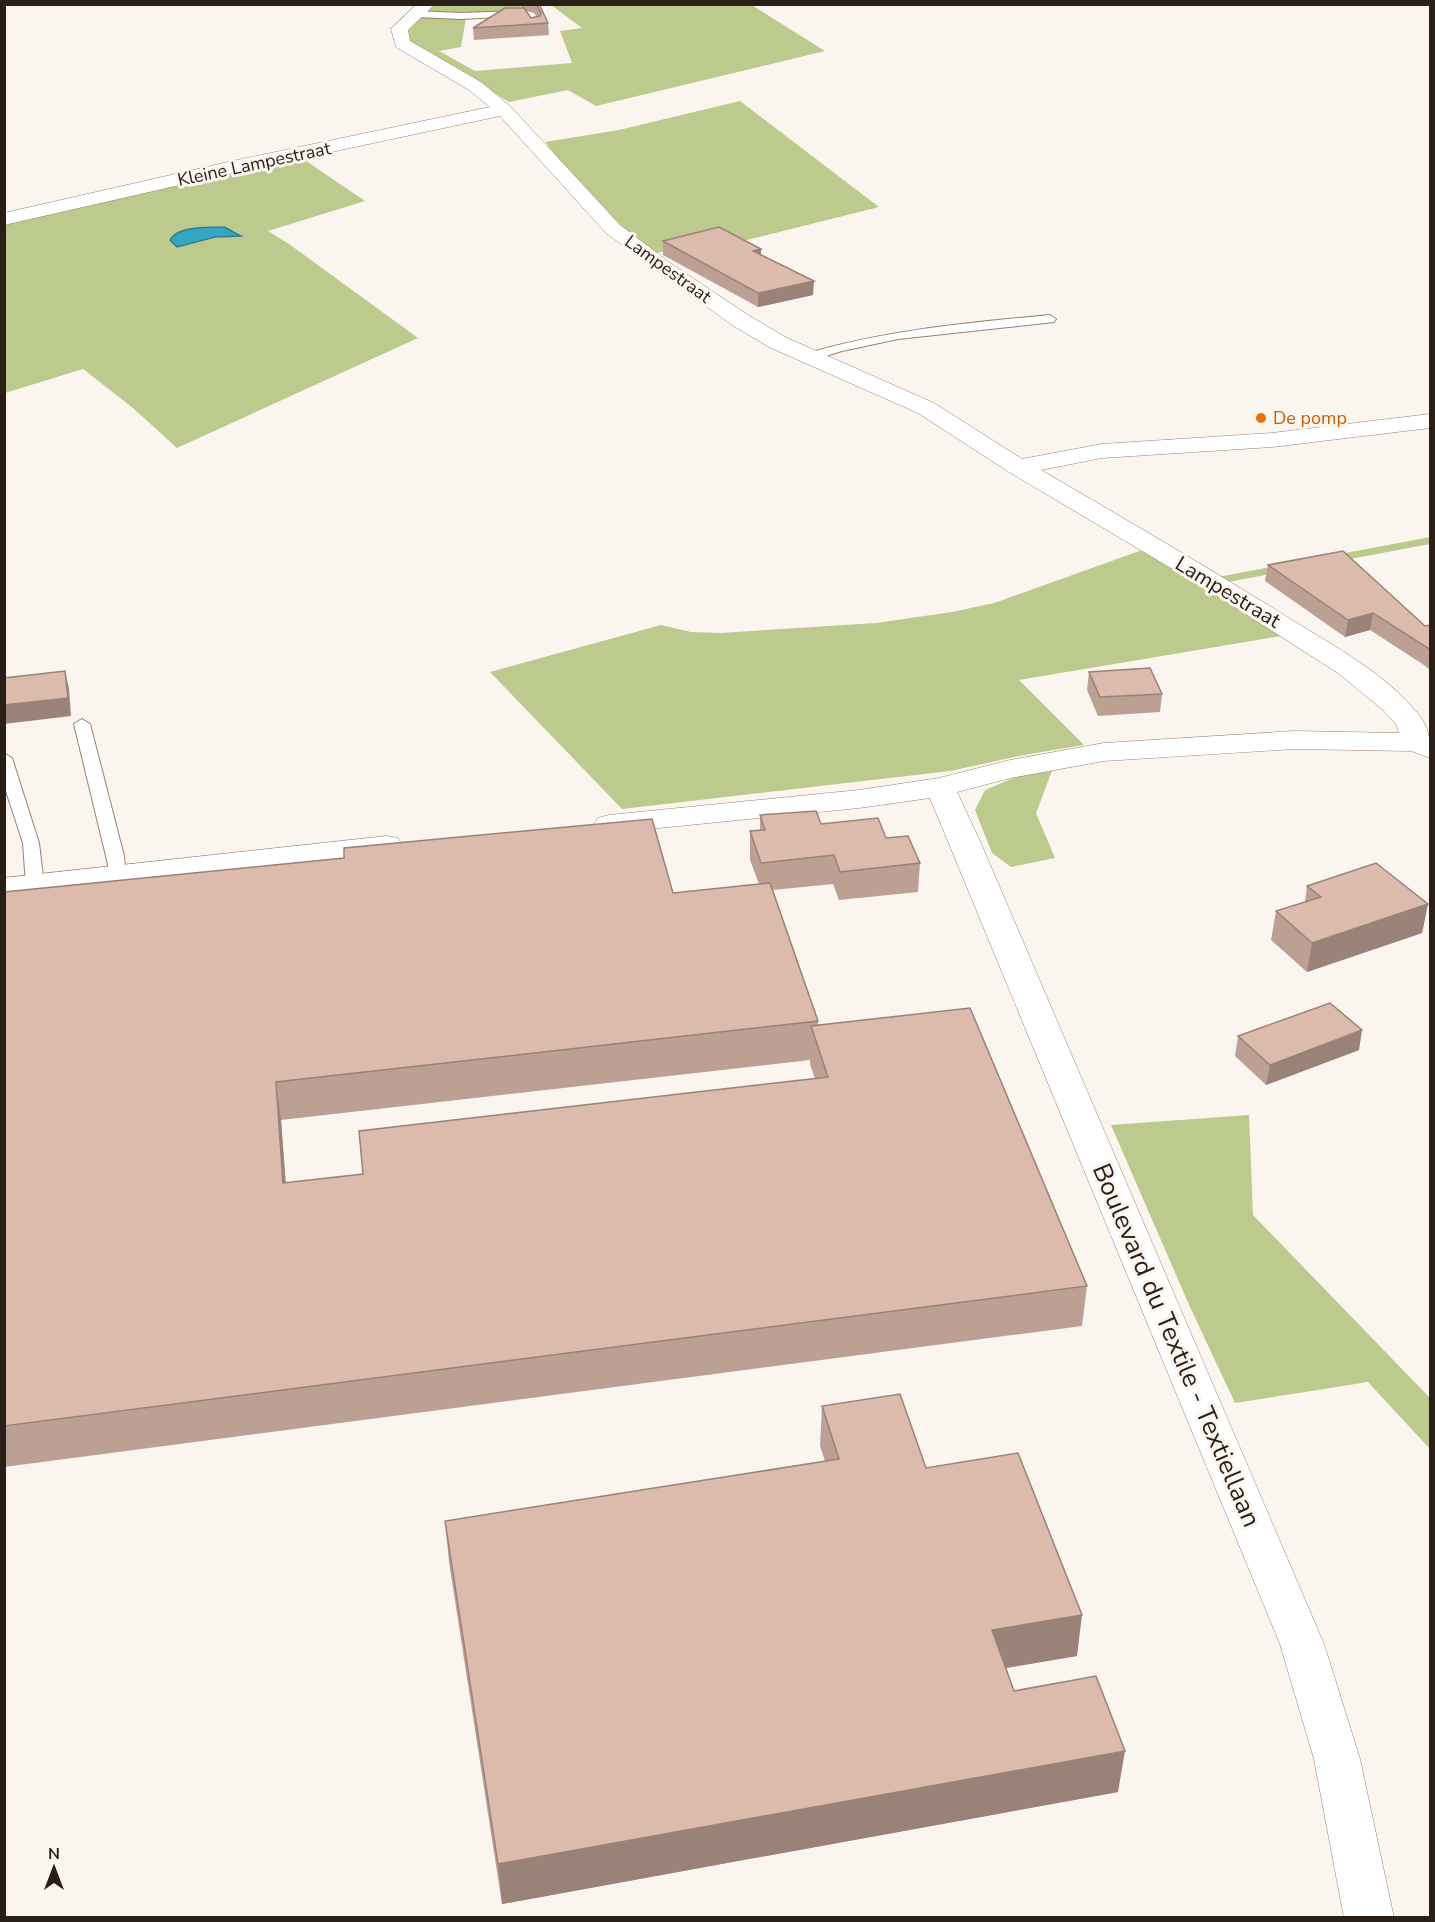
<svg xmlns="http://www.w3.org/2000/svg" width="1435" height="1922" viewBox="0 0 1435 1922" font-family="'Nunito Sans',sans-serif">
<rect width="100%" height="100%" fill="#fbf5f0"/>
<g fill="#bcca8d">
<polygon points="750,4 825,51 596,106 568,90 509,102 410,41 407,27 417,18 423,17 466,18 461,47 439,51 475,71 572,63 560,31 582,28 551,5"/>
<path d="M433,5h90c-19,14 -72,9 -96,6z"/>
<path d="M740,101l139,106 -140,35 -13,-6 -73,18c-43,-29 -76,-71 -108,-112l74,-12z"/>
<polygon points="318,152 325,156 306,161 365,201 268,231 289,244 418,338 177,448 133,408 83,369 5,393 4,221"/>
<polygon points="1430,537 1430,544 1228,582 1218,577"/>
<polygon points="1145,549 1287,635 1019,680 1084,745 1024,755 950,771 622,809 490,672 661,625 691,632 720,633 876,623 952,612 994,603"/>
<polygon points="1052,771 1036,813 1055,858 1011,867 992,853 975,810 985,790 1016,777"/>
<polygon points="1249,1115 1253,1215 1430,1398 1430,1449 1368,1382 1235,1403 1190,1307 1111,1125"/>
</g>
<path fill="#33a6c4" stroke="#307e90" stroke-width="1.5" d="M224,227l17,9 -26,1 -38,10 -7,-7c8,-15 39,-12 54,-13z"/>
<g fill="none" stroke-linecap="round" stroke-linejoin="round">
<defs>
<g id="service">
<polygon points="519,11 522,12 522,16 461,19 416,17 411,14 416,11 461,13"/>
<path d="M1050,315l6,4 -2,3 -156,17 -56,12 -33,10 -6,-4 2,-3c80,-24 162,-31 245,-39z"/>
<polygon points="82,719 90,724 124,856 126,875 123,879 111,879 106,856 74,724"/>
<polygon points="4,753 12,758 39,843 44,885 41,889 29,889 26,885 23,843 4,785"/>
</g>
<g id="minor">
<path d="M417,4h18l-27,26 2,11 71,41 29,24 110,119 50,38 78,52 37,22 149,66 88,56 80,-15 170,-11 158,-19v14l-158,19 -170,11 -61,12c84,49 168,98 251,150 44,27 94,54 127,95 11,13 11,27 11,43l-19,-7 -117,-2 -190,12 -93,17 -54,14 23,49 344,803 36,115 34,159h-50l-30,-159 -34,-115 -350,-846 -71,10 -250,25 -11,-3 -4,-6 4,-6 11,-3 250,-25 80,-12 71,-18 94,-17 190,-12 105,2 -3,-9 -13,-14 -45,-37 -130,-83 -199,-118 -91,-59 -149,-66 -37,-22 -126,-92 -106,-117 -272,58 -224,51v-12l224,-51 262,-55 -21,-17 -73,-43 -5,-18z"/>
<polygon points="387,836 398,838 402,845 398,852 4,897 4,878"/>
</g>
</defs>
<use href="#service" stroke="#9a806b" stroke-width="2"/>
<use href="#minor" stroke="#9a806b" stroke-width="1"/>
<use href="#service" fill="#fff" fill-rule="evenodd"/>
<use href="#minor" fill="#fff" fill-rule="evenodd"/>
</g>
<g fill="#bda094" fill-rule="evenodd">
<path d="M521,4h18l9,19 1,12 -75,5 -1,-12 48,-20zM526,11l8,2 3,4 -6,1z"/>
<polygon points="663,241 761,249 761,254 813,295 758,307 663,255"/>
<polygon points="1268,565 1425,626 1431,625 1431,671 1424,665 1370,630 1345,637 1265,581"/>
<polygon points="1089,672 1162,694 1160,712 1098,716 1087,690"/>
<path d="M760,815l61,9 65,14 34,25 -2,29 -79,8 -6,-16 -60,6 45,131v4l269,261 -5,40 -1078,141v-575l340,-34 329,35 86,-9 -9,-24v-29l10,-1zM810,1060v4l5,15 -452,95 -77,9 -5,-63z"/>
<polygon points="1307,886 1428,904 1422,933 1307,972 1271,940 1276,911 1305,902"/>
<polygon points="1238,1036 1359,1050 1266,1085 1235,1056"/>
<polygon points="822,1406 926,1468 1077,1656 1006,1668 1014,1691 1118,1792 502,1904 449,1562 445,1521 825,1461 820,1446"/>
</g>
<g fill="#9a8278">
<polygon points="761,249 761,262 753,251"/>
<polygon points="814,281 813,295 758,307 758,293"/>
<polygon points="1373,613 1370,630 1345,637 1348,620"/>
<polygon points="65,671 69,689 71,716 4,724 4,705"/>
<polygon points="1428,904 1422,933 1307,972 1312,943"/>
<polygon points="1362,1030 1359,1050 1266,1085 1270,1065"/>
<polygon points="276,1082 281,1120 288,1223 283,1183"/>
<polygon points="1082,1615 1077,1656 988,1671 992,1630"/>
<polygon points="1125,1751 1118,1792 502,1904 498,1864"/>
</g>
<g fill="#dcbaac" stroke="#9a8278" stroke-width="1.5">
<polygon points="536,4 539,4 548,23 473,28 505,8 524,8 531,18 540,16 541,13"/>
<polygon points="719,227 761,249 753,251 814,281 758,293 663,241"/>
<polygon points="1343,551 1425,626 1431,625 1431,651 1428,648 1373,613 1348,620 1268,565"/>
<polygon points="1150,668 1162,694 1100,697 1089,672"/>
<polygon points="65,671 68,698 4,705 4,678"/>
<polygon points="816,811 821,824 878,818 886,838 908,836 920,863 840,872 834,855 761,863 750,831 765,830 760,815"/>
<polygon points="652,819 673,893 770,883 818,1021 276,1082 283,1183 363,1174 359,1131 828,1077 811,1026 970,1008 1087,1286 4,1426 4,892 344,858 344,848"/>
<polygon points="1376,863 1428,904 1312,943 1276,911 1321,897 1307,886"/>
<polygon points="1330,1003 1362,1030 1270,1065 1238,1036"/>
<polygon points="900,1394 926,1468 1018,1453 1082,1615 992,1630 1014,1691 1096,1676 1125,1751 498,1864 445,1521 839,1459 822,1406"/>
</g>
<circle fill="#e8710a" stroke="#fbf5f0" stroke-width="2" cx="1261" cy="418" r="6"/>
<g text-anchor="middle" stroke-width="6" stroke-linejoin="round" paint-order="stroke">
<g font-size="18" fill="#2a1f17" stroke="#fbf5f0">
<text transform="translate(254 164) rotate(-12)" y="6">Kleine Lampestraat</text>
<text transform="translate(668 269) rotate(36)" y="6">Lampestraat</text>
</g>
<g font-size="18" fill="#c56008" stroke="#fbf5f0" text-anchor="start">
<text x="1273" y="424">De pomp</text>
</g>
<g font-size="21" fill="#2a1f17" stroke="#fbf5f0">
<text transform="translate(1228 592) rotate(31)" y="7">Lampestraat</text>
</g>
<g font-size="26" fill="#2a1f17" stroke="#fbf5f0">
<text transform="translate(1177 1345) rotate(67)" y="9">Boulevard du Textile - Textiellaan</text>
</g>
</g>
<rect width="1435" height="1922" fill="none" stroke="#2a1f17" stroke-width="12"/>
<g transform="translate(54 1868)" stroke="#fbf5f0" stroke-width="4.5" paint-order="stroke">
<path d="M0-4.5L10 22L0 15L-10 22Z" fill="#2a1f17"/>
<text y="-9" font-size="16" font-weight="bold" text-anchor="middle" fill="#2a1f17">N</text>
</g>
</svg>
